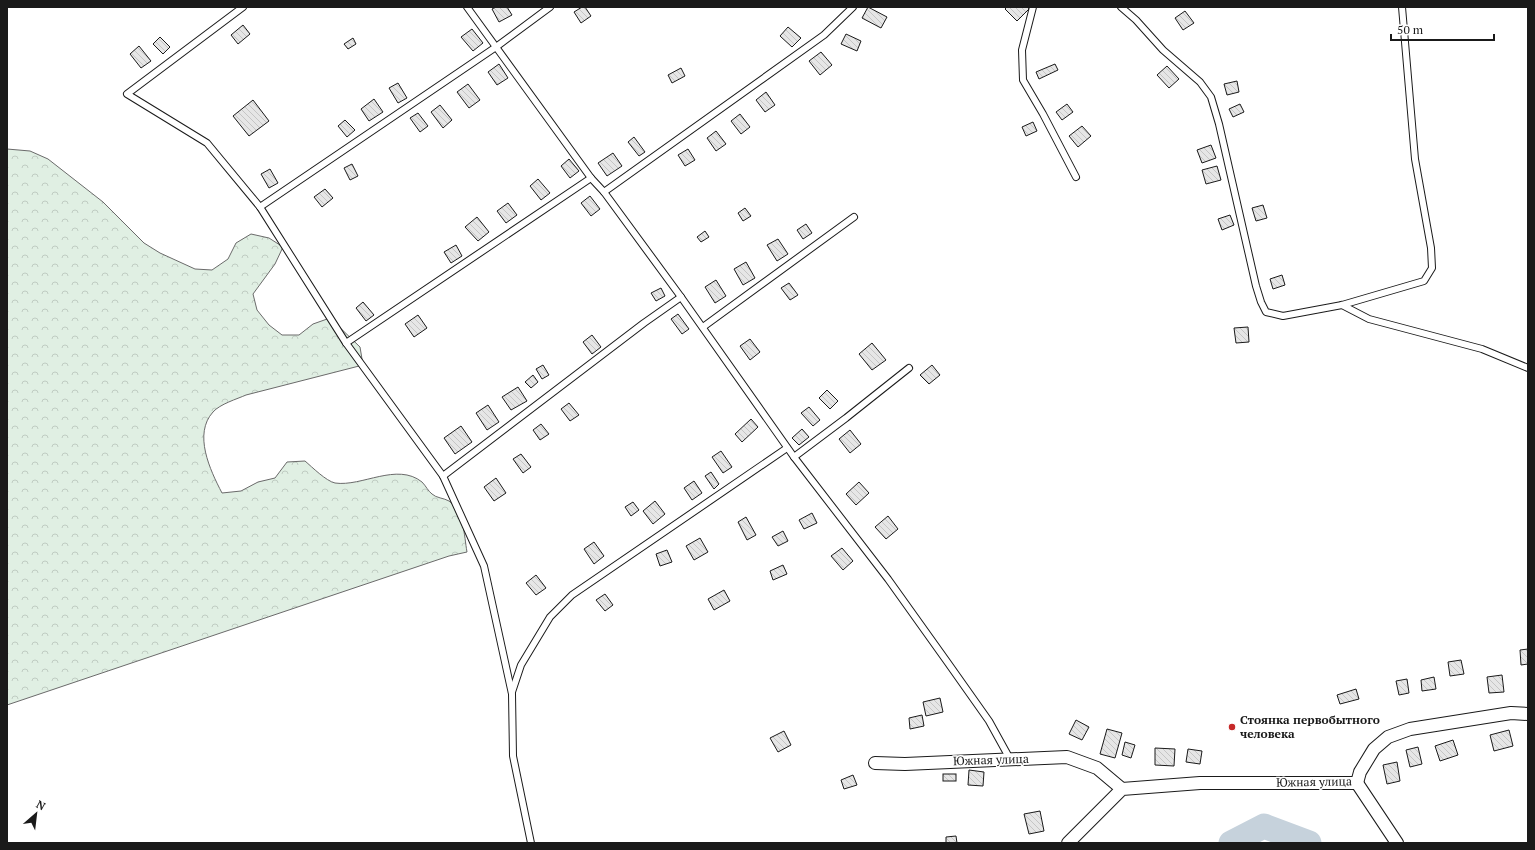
<svg xmlns="http://www.w3.org/2000/svg" width="1535" height="850" viewBox="0 0 1535 850" font-family="'PT Serif',serif">
<defs>
<pattern id="forest-crowns" width="20" height="18" patternUnits="userSpaceOnUse"><rect width="20" height="18" fill="#e0efe3"/><path d="M2 6a3 3 0 1 1 6 0M12 15a3 3 0 1 1 6 0" fill="none" stroke="#c0ccc2"/></pattern>
<pattern id="building-back-hatch" width="6" height="6" patternUnits="userSpaceOnUse"><rect width="6" height="6" fill="#e6e6e6"/><path d="M-1 5l2 2M0 0l6 6M5-1l2 2" fill="none" stroke="#c5c5c5"/></pattern>
</defs>
<rect width="100%" height="100%" fill="#fff"/>
<path fill="url(#forest-crowns)" stroke="#6a6a6a" d="M7,149l23,2 18,8 55,43 41,41 16,10 35,16 17,1 16,-11 8,-16 15,-9 18,4 14,9 -8,17 -22,30 4,16 12,15 13,10h17l14,-11 17,-6 30,29 3,18 -117,30c-9,4 -26,9 -33,17 -20,22 -3,58 9,81l19,-2 17,-9 17,-4 12,-16 18,-1c7,6 21,20 30,22 27,4 62,-21 87,-1 4,4 6,9 10,12 4,4 12,4 17,7 15,11 15,34 18,51l-18,4 -442,149z"/>
<g fill="none" stroke-linecap="round" stroke-linejoin="round">
<polyline stroke="#c6d2dc" stroke-width="25" points="1231,843 1264,826 1309,843"/>
</g>
<g fill="url(#building-back-hatch)" stroke="#1a1a1a">
<polygon points="496,7 507,7 512,15 499,22 492,9"/>
<polygon points="582,7 585,7 591,16 581,23 574,12"/>
<polygon points="868,7 887,17 881,28 862,18"/>
<polygon points="1007,7 1028,7 1029,9 1017,21 1005,9"/>
<polygon points="1185,11 1194,23 1183,30 1175,18"/>
<polygon points="243,25 250,34 238,44 231,35"/>
<polygon points="788,27 801,38 792,47 780,36"/>
<polygon points="472,29 483,43 473,51 461,37"/>
<polygon points="846,34 861,41 857,51 841,44"/>
<polygon points="160,37 170,47 163,54 153,44"/>
<polygon points="353,38 356,44 348,49 344,44"/>
<polygon points="139,46 151,61 141,68 130,54"/>
<polygon points="821,52 832,65 820,75 809,61"/>
<polygon points="499,64 508,78 497,85 488,72"/>
<polygon points="1055,64 1058,70 1039,79 1036,72"/>
<polygon points="1167,66 1179,79 1169,88 1157,75"/>
<polygon points="681,68 685,76 672,83 668,75"/>
<polygon points="1237,81 1239,92 1227,95 1224,84"/>
<polygon points="398,83 407,98 398,103 389,88"/>
<polygon points="468,84 480,100 469,108 457,92"/>
<polygon points="766,92 775,105 765,112 756,100"/>
<polygon points="374,99 383,112 369,121 361,109"/>
<polygon points="253,100 269,121 249,136 233,116"/>
<polygon points="1067,104 1073,112 1062,120 1056,112"/>
<polygon points="1240,104 1244,112 1233,117 1229,109"/>
<polygon points="440,105 452,120 443,128 431,112"/>
<polygon points="418,113 428,126 420,132 410,118"/>
<polygon points="740,114 750,127 741,134 731,121"/>
<polygon points="345,120 355,130 347,137 338,126"/>
<polygon points="1033,122 1037,131 1026,136 1022,127"/>
<polygon points="1082,126 1091,136 1078,147 1069,136"/>
<polygon points="716,131 726,144 716,151 707,138"/>
<polygon points="634,137 645,152 639,156 628,142"/>
<polygon points="1211,145 1216,158 1202,163 1197,150"/>
<polygon points="688,149 695,160 685,166 678,155"/>
<polygon points="613,153 622,166 607,176 598,163"/>
<polygon points="569,159 579,171 570,178 561,166"/>
<polygon points="352,164 358,176 350,180 344,168"/>
<polygon points="1217,166 1221,180 1206,184 1202,170"/>
<polygon points="270,169 278,183 269,188 261,174"/>
<polygon points="538,179 550,193 541,200 530,186"/>
<polygon points="325,189 333,198 322,207 314,197"/>
<polygon points="590,196 600,209 591,216 581,203"/>
<polygon points="508,203 517,215 506,223 497,211"/>
<polygon points="1263,205 1267,218 1256,221 1252,208"/>
<polygon points="745,208 751,216 743,221 738,213"/>
<polygon points="1230,215 1234,225 1222,230 1218,219"/>
<polygon points="477,217 489,232 478,241 465,227"/>
<polygon points="806,224 812,233 803,239 797,230"/>
<polygon points="705,231 709,237 701,242 697,237"/>
<polygon points="778,239 788,254 777,261 767,245"/>
<polygon points="456,245 462,256 451,263 444,252"/>
<polygon points="746,262 755,278 743,285 734,269"/>
<polygon points="1282,275 1285,285 1273,289 1270,279"/>
<polygon points="716,280 726,296 715,303 705,287"/>
<polygon points="789,283 798,295 790,300 781,288"/>
<polygon points="661,288 665,296 656,301 651,293"/>
<polygon points="363,302 374,315 366,321 356,308"/>
<polygon points="678,314 689,329 682,334 671,319"/>
<polygon points="418,315 427,328 414,337 405,324"/>
<polygon points="1248,327 1249,342 1236,343 1234,328"/>
<polygon points="592,335 601,347 592,354 583,342"/>
<polygon points="750,339 760,352 750,360 740,346"/>
<polygon points="872,343 886,360 872,370 859,354"/>
<polygon points="543,365 549,375 542,379 536,369"/>
<polygon points="932,365 940,375 929,384 920,375"/>
<polygon points="533,375 538,382 531,388 525,382"/>
<polygon points="518,387 527,401 511,410 502,397"/>
<polygon points="827,390 838,401 830,409 819,398"/>
<polygon points="569,403 579,415 570,421 561,409"/>
<polygon points="488,405 499,422 487,430 476,413"/>
<polygon points="809,407 820,420 813,426 801,413"/>
<polygon points="751,419 758,427 742,442 735,434"/>
<polygon points="541,424 549,434 540,440 533,430"/>
<polygon points="461,426 472,442 455,454 444,438"/>
<polygon points="802,429 809,437 799,445 792,438"/>
<polygon points="850,430 861,444 850,453 839,439"/>
<polygon points="721,451 732,467 723,473 712,457"/>
<polygon points="521,454 531,467 523,473 513,459"/>
<polygon points="711,472 719,484 714,489 705,476"/>
<polygon points="496,478 506,493 494,501 484,487"/>
<polygon points="694,481 702,493 692,500 684,488"/>
<polygon points="859,482 869,493 856,505 846,494"/>
<polygon points="655,501 665,514 653,524 643,511"/>
<polygon points="633,502 639,510 631,516 625,507"/>
<polygon points="812,513 817,523 804,529 799,520"/>
<polygon points="888,516 898,529 886,539 875,527"/>
<polygon points="746,517 756,535 747,540 738,522"/>
<polygon points="783,531 788,541 778,546 772,537"/>
<polygon points="700,538 708,552 694,560 686,546"/>
<polygon points="594,542 604,556 594,564 584,549"/>
<polygon points="842,548 853,561 843,570 831,556"/>
<polygon points="667,550 672,562 660,566 656,554"/>
<polygon points="783,565 787,574 773,580 770,571"/>
<polygon points="536,575 546,588 536,595 526,583"/>
<polygon points="724,590 730,601 714,610 708,599"/>
<polygon points="605,594 613,605 605,611 596,600"/>
<polygon points="1528,649 1528,664 1521,665 1520,650"/>
<polygon points="1461,660 1464,674 1450,676 1448,662"/>
<polygon points="1502,675 1504,692 1489,693 1487,677"/>
<polygon points="1434,677 1436,689 1422,691 1421,680"/>
<polygon points="1407,679 1409,693 1399,695 1396,681"/>
<polygon points="1356,689 1359,699 1340,704 1337,695"/>
<polygon points="940,698 943,712 926,716 923,702"/>
<polygon points="922,715 924,726 910,729 909,718"/>
<polygon points="1076,720 1089,727 1082,740 1069,734"/>
<polygon points="1107,729 1122,733 1115,758 1100,754"/>
<polygon points="1509,730 1513,746 1494,751 1490,735"/>
<polygon points="784,731 791,745 778,752 770,738"/>
<polygon points="1453,740 1458,755 1440,761 1435,746"/>
<polygon points="1125,742 1135,745 1131,758 1122,755"/>
<polygon points="1418,747 1422,764 1410,767 1406,750"/>
<polygon points="1155,748 1175,749 1174,766 1155,765"/>
<polygon points="1188,749 1202,751 1200,764 1186,762"/>
<polygon points="1397,762 1400,781 1387,784 1383,765"/>
<polygon points="969,770 984,772 983,786 968,785"/>
<rect x="943" y="774" width="13" height="7"/>
<polygon points="853,775 857,785 844,789 841,780"/>
<polygon points="1040,811 1044,831 1029,834 1024,814"/>
<polygon points="956,836 957,843 946,843 946,837"/>
</g>
<g fill="none" stroke-linecap="round" stroke-linejoin="round">
<defs>
<g id="service">
<polyline points="243,7 127,94 207,143 260,207 346,343 443,476 484,566 512,694 513,756 531,843"/>
<polyline points="467,7 591,178 604,192 681,297 794,457 888,579 948,663 989,721 1010,759"/>
<polyline points="1033,7 1022,50 1023,80 1043,114 1076,177"/>
<polyline points="1121,7 1136,20 1163,50 1200,82 1211,97 1219,124 1256,286 1261,302 1266,312 1283,316 1342,305 1424,281 1432,268 1431,248 1415,159 1402,7"/>
<polyline points="604,192 824,35 853,7"/>
<polyline points="260,207 496,47 550,7"/>
<polyline points="1342,305 1369,319 1482,349 1528,368"/>
<polyline points="703,327 854,217"/>
<polyline points="346,343 591,178"/>
<polyline points="794,457 846,418 909,368"/>
<polyline points="443,476 644,323 681,297"/>
<polyline points="512,692 521,665 550,617 572,595 787,448"/>
</g>
<g id="minor">
<polyline points="875,763 905,764 1067,757 1097,768 1122,789"/>
<polyline points="1357,783 1360,772 1374,749 1388,737 1410,729 1511,713 1528,714"/>
<polyline points="1357,783 1397,843"/>
<polyline points="1068,843 1122,789 1200,783 1357,783"/>
</g>
</defs>
<use href="#service" stroke="#1a1a1a" stroke-width="8"/>
<use href="#minor" stroke="#1a1a1a" stroke-width="14"/>
<use href="#service" stroke="#fff" stroke-width="6"/>
<use href="#minor" stroke="#fff" stroke-width="12"/>
</g>
<circle fill="#c62828" stroke="#fff" stroke-width="1.5" cx="1232" cy="727" r="4"/>
<g text-anchor="middle" stroke-width="3" stroke-linejoin="round" paint-order="stroke">
<g font-size="12" font-weight="bold" fill="#1a1a1a" stroke="#fff" text-anchor="start">
<text x="1240" y="724">Стоянка первобытного<tspan x="1240" dy="14">человека</tspan></text>
</g>
<g font-size="12" fill="#1a1a1a" stroke="#fff">
<text transform="translate(991 760) rotate(-2)" y="4">Южная улица</text>
<text transform="translate(1314 782) rotate(-1)" y="4">Южная улица</text>
</g>
</g>
<rect width="1535" height="850" fill="none" stroke="#1a1a1a" stroke-width="16"/>
<g transform="translate(36 814) rotate(28)" stroke="#ffffff" stroke-width="3" paint-order="stroke">
<path d="M0-3L7 15L0 10L-7 15Z" fill="#1a1a1a"/>
<text y="-6" font-size="11" font-weight="bold" text-anchor="middle" fill="#1a1a1a">N</text>
</g>
<path d="M1391 34v6h103v-6" fill="none" stroke="#1a1a1a" stroke-width="2"/>
<text x="1397" y="34" font-size="12" fill="#1a1a1a" stroke="#ffffff" stroke-width="3" paint-order="stroke">50 m</text>
</svg>
